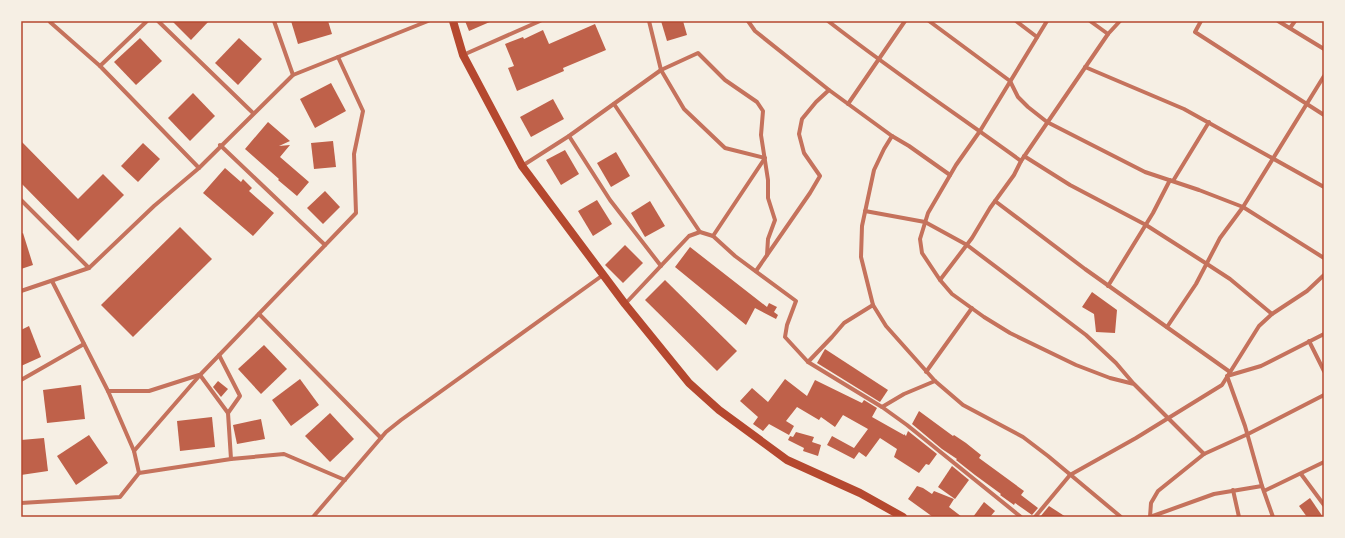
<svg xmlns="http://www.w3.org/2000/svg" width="1345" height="538" viewBox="0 0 1345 538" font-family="Lato,sans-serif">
<rect width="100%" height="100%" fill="#f6efe4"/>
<g fill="#bf614a">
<polygon points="172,21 209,21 191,40"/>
<polygon points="291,21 328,21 332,34 298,44"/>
<polygon points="465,21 492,21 469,31"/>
<polygon points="661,21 683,21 687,35 667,41"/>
<polygon points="595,24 606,50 563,68 564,71 517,91 508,68 514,66 505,44 523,37 524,39 543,30 549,44"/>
<polygon points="140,38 162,61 136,85 114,62"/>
<polygon points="239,38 262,59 238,85 215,63"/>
<polygon points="331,83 346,111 315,128 300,99"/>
<polygon points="193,93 215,116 190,141 168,118"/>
<polygon points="553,99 564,119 531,137 520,117"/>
<polygon points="268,122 290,141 279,146 290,145 280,157 309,182 297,196 278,180 279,179 245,149"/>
<polygon points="21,141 78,199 103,174 124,195 78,241 21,183"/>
<polygon points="333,141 336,167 314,169 311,143"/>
<polygon points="143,143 160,159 138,182 121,166"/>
<polygon points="565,150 579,174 561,185 546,160"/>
<polygon points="616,152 630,176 611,187 597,163"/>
<polygon points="225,168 241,182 243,179 252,188 249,191 274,213 253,236 203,193"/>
<polygon points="325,191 340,207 323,224 307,208"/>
<polygon points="597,200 612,224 593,236 578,211"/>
<polygon points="650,201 665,226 645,237 631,213"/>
<polygon points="180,227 212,259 133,337 101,305"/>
<polygon points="23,233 33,265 21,269 21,234"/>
<polygon points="625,245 643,263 623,283 605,265"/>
<polygon points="690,247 767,307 769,303 777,307 774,312 778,315 776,319 755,308 746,325 675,267"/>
<polygon points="665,280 737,351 717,371 645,300"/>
<polygon points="1092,292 1117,310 1115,333 1096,332 1094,314 1082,307"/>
<polygon points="29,326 41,357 21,366 21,330"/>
<polygon points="264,345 287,369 261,394 238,369"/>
<polygon points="825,349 888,390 880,402 817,363"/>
<polygon points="300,379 319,405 291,426 272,400"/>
<polygon points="785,379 807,396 815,380 862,403 864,400 877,408 872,417 904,435 904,434 906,436 908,431 937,454 929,465 926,464 919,473 894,457 897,449 880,438 866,457 859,452 854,459 827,445 832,436 854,448 868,429 843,415 835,427 821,417 819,420 797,407 786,421 794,426 789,435 769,424 763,431 753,424 758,417 740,401 752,388 768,402"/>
<polygon points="218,381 228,389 221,397 213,387"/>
<polygon points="81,385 85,419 47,423 43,390"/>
<polygon points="919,411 953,436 954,435 966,443 981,455 979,458 1024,491 1021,495 1038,508 1032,515 1015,503 1014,505 1000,495 1001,494 975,475 956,460 957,459 942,449 912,424"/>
<polygon points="330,413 354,439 330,462 305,436"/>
<polygon points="212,417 215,447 180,451 177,421"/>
<polygon points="261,419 265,439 237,444 233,425"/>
<polygon points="796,432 814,437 812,442 821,445 818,456 803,451 804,448 788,440 790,436 793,437"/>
<polygon points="89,435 108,463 76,485 57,456"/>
<polygon points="44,438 48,471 21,475 21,440"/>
<polygon points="952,466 969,480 955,499 938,487"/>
<polygon points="917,486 923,488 932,494 934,491 954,499 949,507 962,517 933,517 908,499"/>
<polygon points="1310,498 1323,517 1307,517 1299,506"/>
<polygon points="984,502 995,511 990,517 973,517"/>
<polygon points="1049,506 1066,517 1040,517"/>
</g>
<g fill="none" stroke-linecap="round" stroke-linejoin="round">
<g stroke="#c5725c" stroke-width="4">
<polyline points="158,21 253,113"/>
<polyline points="274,21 293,75"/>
<polyline points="748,21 755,31 829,90 892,136 909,146 950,175"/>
<path d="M828,21c63,49 128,93 193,140l87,-127 12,-13"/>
<polyline points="929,21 1010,81 1018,97 1028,107 1047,122 1145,172 1199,190 1243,207 1324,258"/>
<polyline points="1016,21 1037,37"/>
<polyline points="1047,21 980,131 956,165 928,213 920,239 922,253 940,280 952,294 984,317 1010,333 1076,365 1110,378 1134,384 1204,454"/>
<polyline points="1090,21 1108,34"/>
<polyline points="1201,21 1195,32 1324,115"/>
<polyline points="1278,21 1324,49"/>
<polyline points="50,22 100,66 199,168"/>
<polyline points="1290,28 1295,21"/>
<polyline points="463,55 540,21"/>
<polyline points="100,66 147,21"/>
<polyline points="1085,67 1184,109 1324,187"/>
<polyline points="614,104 700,232"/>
<polyline points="848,104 905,21"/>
<polyline points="569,136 610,200 661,266"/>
<polyline points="220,145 325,245"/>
<polyline points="1024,156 1070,185 1146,225 1207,264 1230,279 1272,314"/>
<polyline points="522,166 569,136 661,70 698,53 725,80 757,102 763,111 761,135 768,180 768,198 775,220 768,239 767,255"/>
<polyline points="1173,181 1209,122"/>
<polyline points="21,200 89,268"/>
<polyline points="995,201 1085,269 1230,372"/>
<polyline points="865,211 925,222 967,245 1086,335 1116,363 1133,383"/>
<polyline points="713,236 735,256 796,301 787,325 785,337 808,362 882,407 907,425 1021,517"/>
<polyline points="756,271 810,193 820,176 804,153 799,134 802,119 816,102 829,90"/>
<polyline points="940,280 972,238 990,208 1014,175 1021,161"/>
<polyline points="52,281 108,391"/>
<polyline points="1108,286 1153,213 1170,180"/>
<polyline points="21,291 89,268 154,206 199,168 293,75 428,21"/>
<polyline points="625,304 689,236 700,232 713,236 765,158 725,148 684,109 661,70 649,21"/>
<polyline points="873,305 861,257 862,226 874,170 884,149 892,136"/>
<polyline points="259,314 381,438"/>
<polyline points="1167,327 1196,284 1220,238 1243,207 1324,76"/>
<polyline points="1309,341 1324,371"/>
<polyline points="219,355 240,396 228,413"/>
<polyline points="808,362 832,337 844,323 873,305 886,326 935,381 963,405 1023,437 1048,456 1121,517"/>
<polyline points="926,372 972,308"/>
<polyline points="200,375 228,413 231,459"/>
<polyline points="21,380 84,344"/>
<polyline points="882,407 904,394 935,381"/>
<polyline points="134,451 200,375 356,213 354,154 363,111 338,57"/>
<polyline points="139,473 134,451 108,391 149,391 199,375"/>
<polyline points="1301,474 1324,505"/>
<polyline points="1233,490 1239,517"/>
<polyline points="1264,491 1324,462"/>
<polyline points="21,503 120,497 139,473 231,459 284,454 345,480"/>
<polyline points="313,517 386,432 401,420 603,275"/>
<polyline points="1035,517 1070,475 1136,438 1222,385 1259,326 1272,314 1307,291 1324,275"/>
<polyline points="1150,517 1151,503 1158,491 1204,454 1248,434 1324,395"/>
<polyline points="1150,517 1214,494 1262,486"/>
<polyline points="1273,517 1262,486 1245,426 1227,376 1261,366 1324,334"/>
</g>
<polyline stroke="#b5482f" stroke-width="8" points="453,21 463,55 522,166 625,304 689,383 719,410 787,460 860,493 903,517"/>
</g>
<rect width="1345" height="538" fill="none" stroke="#f6efe4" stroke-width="44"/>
<rect x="22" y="22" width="1301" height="494" fill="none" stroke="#b5482f" stroke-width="1.5"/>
</svg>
